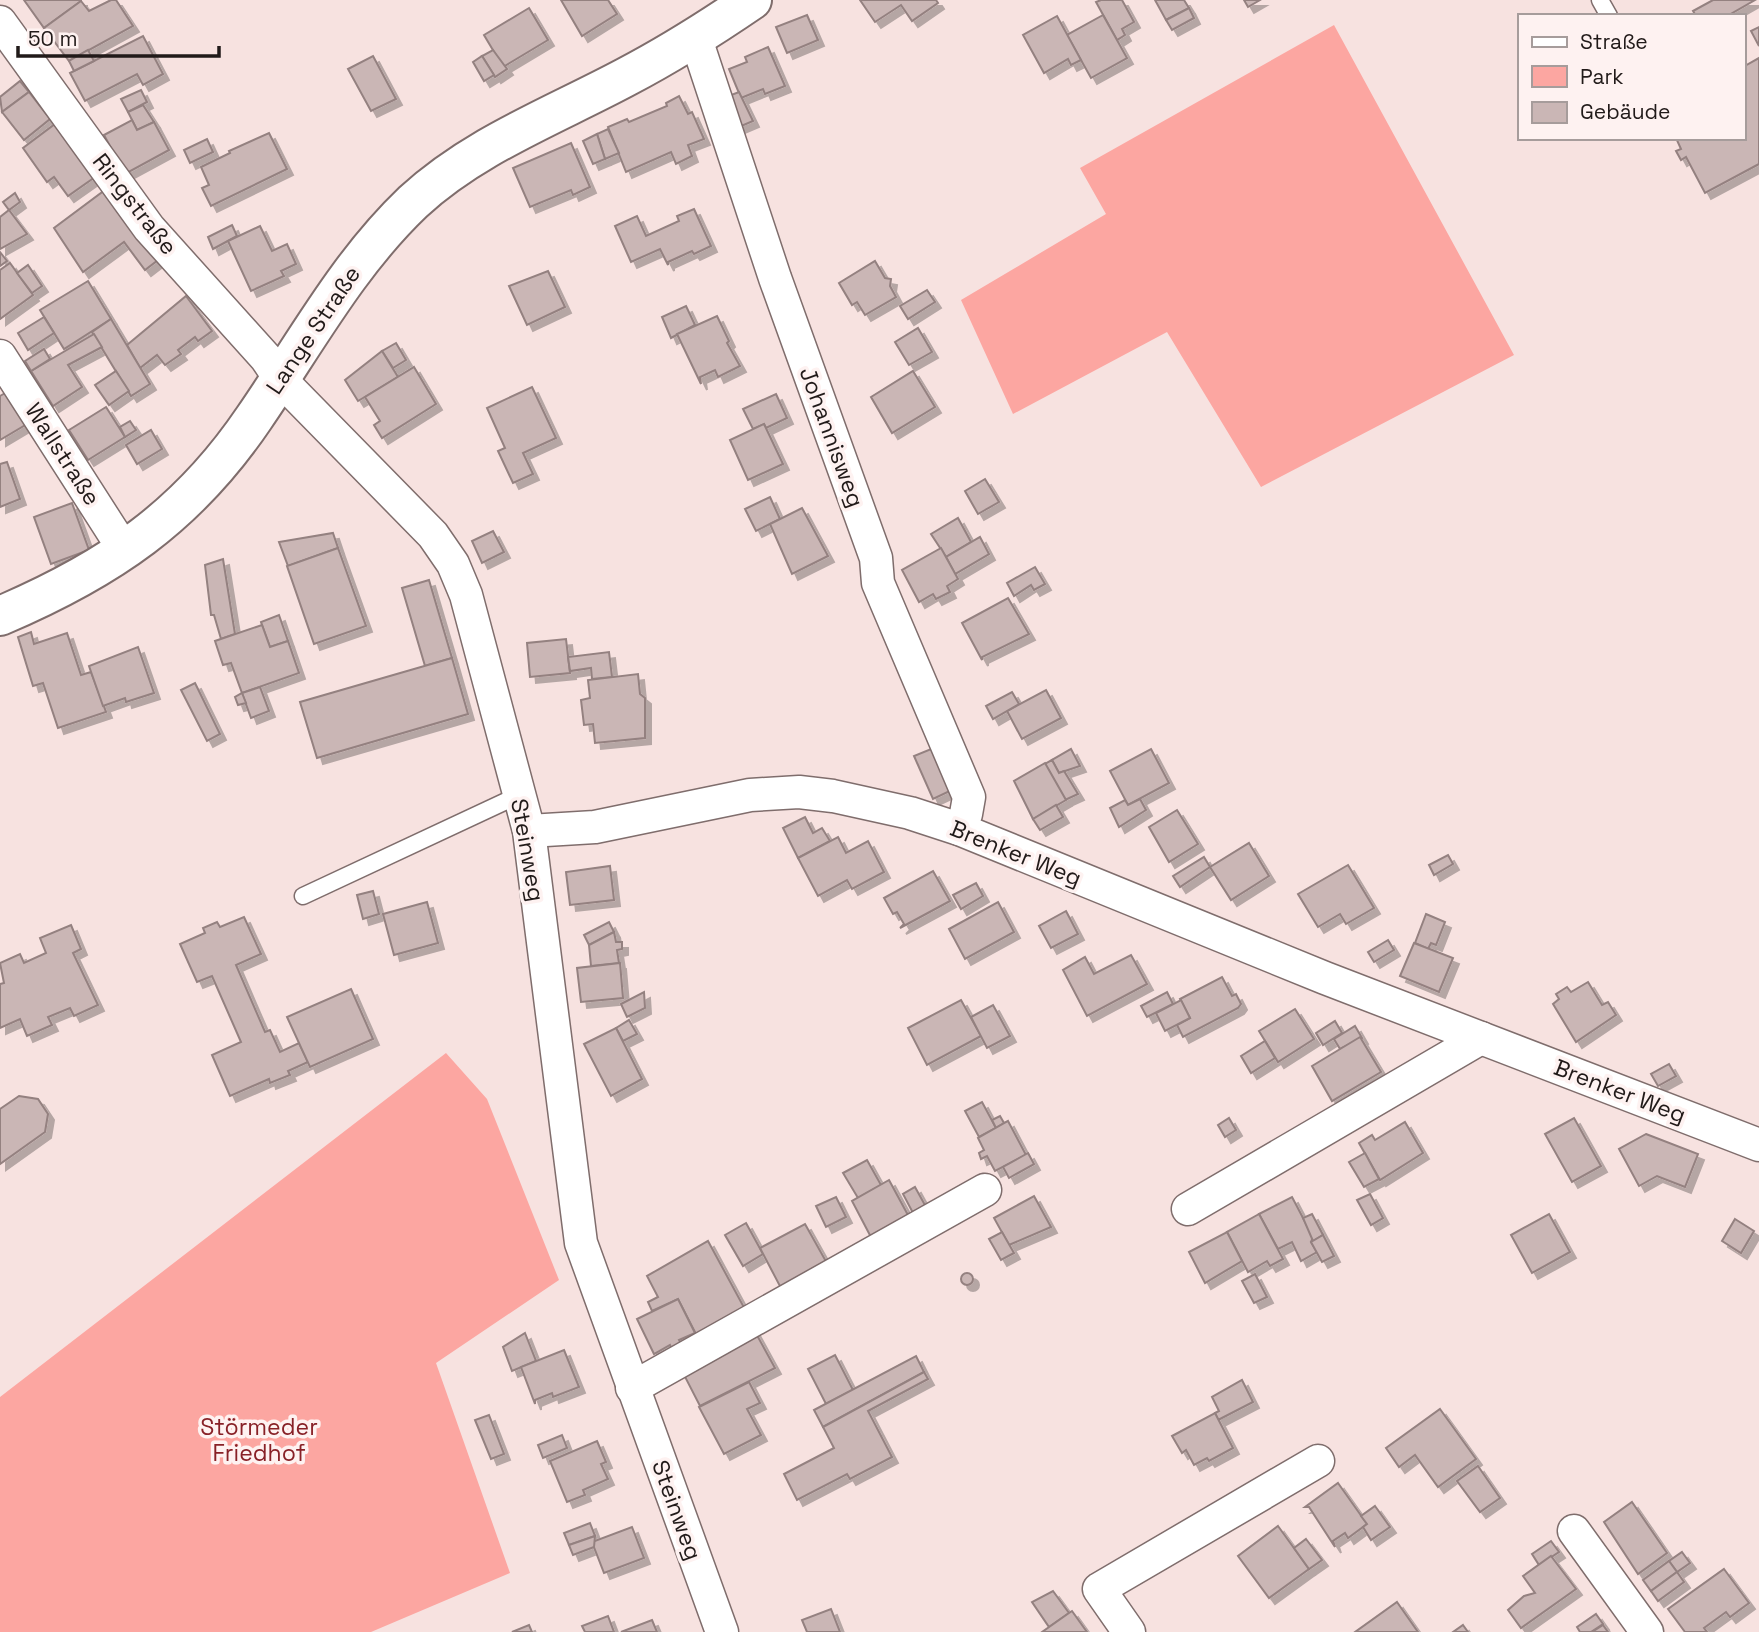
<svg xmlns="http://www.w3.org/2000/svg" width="1759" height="1632" viewBox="0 0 1759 1632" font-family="'Space Grotesk',sans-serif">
<defs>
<filter id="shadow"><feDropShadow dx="6" dy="6" stdDeviation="0" flood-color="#0004"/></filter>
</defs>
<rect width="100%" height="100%" fill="#f7e2e0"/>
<g fill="#fca6a1">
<polygon points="1334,25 1514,355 1261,487 1167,332 1013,414 961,300 1106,214 1080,168"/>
<polygon points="446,1053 487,1099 559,1280 436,1363 510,1573 371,1632 0,1632 0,1397"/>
</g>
<g fill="#cab6b5" stroke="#948180" stroke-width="2" filter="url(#shadow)">
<polygon points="24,0 81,0 81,1 44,28"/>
<polygon points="111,0 116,0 133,26 69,61 44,28 81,1 89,11"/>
<polygon points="561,0 608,0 617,14 582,36"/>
<polygon points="860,0 936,0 938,3 912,21 901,5 875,22"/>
<polygon points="1101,0 1122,0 1134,22 1122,29 1125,35 1117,40 1096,2"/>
<polygon points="1155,0 1184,0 1189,8 1166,20"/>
<polygon points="1244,0 1260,0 1248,7"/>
<polygon points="1713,0 1755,0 1727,16 1696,16 1693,11"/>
<polygon points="529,8 548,40 503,67 484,35"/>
<polygon points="1189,8 1194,18 1172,30 1166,20"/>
<polygon points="807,15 818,40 787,53 776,27"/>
<polygon points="1103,15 1127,58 1091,78 1067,35"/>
<polygon points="1057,16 1081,60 1071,65 1068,59 1044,73 1023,35"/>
<polygon points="1759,27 1759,46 1751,31"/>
<polygon points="143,36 163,74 143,85 137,74 85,101 70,73"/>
<polygon points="768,47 785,86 765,94 763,89 741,98 729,69 747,62 745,57"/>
<polygon points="88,50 94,61 74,71 69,61"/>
<polygon points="493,50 507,69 495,77 482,56"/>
<polygon points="373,56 396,99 371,111 348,69"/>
<polygon points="482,56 494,75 484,81 473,62"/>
<polygon points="1759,58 1759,164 1705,193 1686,157 1681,160 1676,151 1681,149 1676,138 1743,138 1743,67"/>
<polygon points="20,81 29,92 2,112 0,97"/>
<polygon points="141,90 147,102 128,112 121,99"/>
<polygon points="29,92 50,119 24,140 2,112"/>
<polygon points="739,92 753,121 739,127 726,97"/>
<polygon points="679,96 688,114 692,112 704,139 688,145 692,156 676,164 671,152 626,172 608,127 627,119 629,122 667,106 666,103"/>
<polygon points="143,105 154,122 137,130 128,112"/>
<polygon points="132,120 137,130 154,122 169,150 125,174 104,135"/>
<polygon points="55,124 95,177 68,196 54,177 47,182 23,148"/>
<polygon points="608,129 619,153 605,159 597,134"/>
<polygon points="269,133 287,169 211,206 202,188 209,185 201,167 230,153 229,151"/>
<polygon points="597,134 605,159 593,164 583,141"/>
<polygon points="207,139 213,152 190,163 184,150"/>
<polygon points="571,143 590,187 573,195 571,190 530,207 513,168"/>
<polygon points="105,190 158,260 145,270 124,242 83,272 54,228"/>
<polygon points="15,193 20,202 9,210 3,202"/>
<polygon points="694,209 711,246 694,254 692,251 668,262 668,265 660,249 631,262 615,226 637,216 646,236 679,221 677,216"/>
<polygon points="9,210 27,234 0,249 0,217"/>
<polygon points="232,225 237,236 213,249 208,237"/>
<polygon points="260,226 272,251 287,244 296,264 281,271 284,276 251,291 228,241"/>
<polygon points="0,252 7,261 0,266"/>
<polygon points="875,261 885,278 891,279 890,286 896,297 865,315 857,302 852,305 839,283"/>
<polygon points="10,263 33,295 0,319 0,270"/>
<polygon points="28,265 42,286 32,293 17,273"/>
<polygon points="548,271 565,307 527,325 509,286"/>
<polygon points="88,281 111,319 64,349 40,310"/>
<polygon points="927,290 935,302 908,319 900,306"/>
<polygon points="186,296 212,331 198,341 195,337 178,350 181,354 165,365 157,355 140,368 127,345"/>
<polygon points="686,306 695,325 671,338 662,317"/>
<polygon points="717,316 729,341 727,343 740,366 718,377 715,370 700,377 701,384 677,334"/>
<polygon points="44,317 54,333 28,350 18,333"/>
<polygon points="111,319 150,384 131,396 92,332"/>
<polygon points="918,328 932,352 909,365 895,342"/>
<polygon points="94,334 102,347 68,365 82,387 53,406 31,371"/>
<polygon points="396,343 406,360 393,368 382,351"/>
<polygon points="44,349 50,359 31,371 25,361"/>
<polygon points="382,351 398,377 358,401 345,380"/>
<polygon points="414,367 436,404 382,438 374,425 380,421 365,397"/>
<polygon points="116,371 129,391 109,405 95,385"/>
<polygon points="913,371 935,407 892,433 871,397"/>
<polygon points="532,387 556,438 523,453 533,474 513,483 498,451 505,448 487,408"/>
<polygon points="7,392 27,424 0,440 0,396"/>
<polygon points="776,394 787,418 766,428 764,424 753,429 743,409"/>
<polygon points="106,407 125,437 88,460 69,430"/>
<polygon points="130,421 136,430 125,437 120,427"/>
<polygon points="764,424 783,464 748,480 730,440"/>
<polygon points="151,430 162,449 137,464 126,445"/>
<polygon points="7,462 20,499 0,507 0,464"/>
<polygon points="985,479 999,502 978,514 965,491"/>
<polygon points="770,497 780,519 756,531 745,509"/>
<polygon points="72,503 89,550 51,564 34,517"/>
<polygon points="802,508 828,556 792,574 770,524"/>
<polygon points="958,518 971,542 946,557 931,534"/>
<polygon points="493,531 504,552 482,563 472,541"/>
<polygon points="333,533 338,548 288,566 279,542"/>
<polygon points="980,537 989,554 955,574 946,557"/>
<polygon points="338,548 366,626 314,644 287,566"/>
<polygon points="941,548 958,579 947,586 950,592 936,599 933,594 919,602 902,570"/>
<polygon points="223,559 235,634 221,639 214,615 211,615 205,565"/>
<polygon points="1035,567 1045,584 1034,590 1031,585 1014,596 1007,583"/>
<polygon points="429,580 452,658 425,666 402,588"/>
<polygon points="1008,598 1029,634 982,657 982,660 962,623"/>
<polygon points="279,615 288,641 270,647 261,622"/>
<polygon points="262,625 270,647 288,641 299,673 242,693 231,663 223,665 215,641"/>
<polygon points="31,632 34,644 67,633 81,675 91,672 106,712 58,728 43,683 33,686 18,637"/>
<polygon points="566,639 570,673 530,677 527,643"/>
<polygon points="138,647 154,693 126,702 125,698 103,706 89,666"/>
<polygon points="609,652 612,677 592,679 591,668 570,671 568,657"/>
<polygon points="452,658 468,714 317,758 300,702"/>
<polygon points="638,674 640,694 645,698 645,738 595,743 593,724 584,725 581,700 590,698 588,680"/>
<polygon points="195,683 220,734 207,741 181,690"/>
<polygon points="260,687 269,711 251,718 242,693"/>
<polygon points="1046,690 1061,718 1022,739 1007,711"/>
<polygon points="1012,692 1019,704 993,719 986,706"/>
<polygon points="242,693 246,703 238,705 235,697"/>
<polygon points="936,747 954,789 933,799 914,756"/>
<polygon points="1071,749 1080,766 1059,773 1052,760"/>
<polygon points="1151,749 1169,783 1128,805 1110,771"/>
<polygon points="1052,760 1059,773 1064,771 1078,794 1065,800 1045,764"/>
<polygon points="1045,763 1066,800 1033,819 1014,781"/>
<polygon points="1140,799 1146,810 1119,827 1110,808 1125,800 1128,805"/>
<polygon points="1056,805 1063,817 1040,830 1033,819"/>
<polygon points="1177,810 1198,844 1169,862 1149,827"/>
<polygon points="805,817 813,833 822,828 830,841 798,858 783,828"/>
<polygon points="838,837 846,853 868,841 884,872 852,889 847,880 818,896 798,858"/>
<polygon points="1249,843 1269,876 1231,900 1210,867"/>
<polygon points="1448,855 1453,864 1434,875 1429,865"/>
<polygon points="1204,857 1210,867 1180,887 1173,876"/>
<polygon points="1348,865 1374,908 1346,924 1340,914 1318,927 1298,894"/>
<polygon points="610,866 614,900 570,905 566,872"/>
<polygon points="933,871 950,901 900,928 904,924 897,912 893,914 884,898"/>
<polygon points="976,883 983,896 961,909 953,895"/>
<polygon points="373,891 379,914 363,919 357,895"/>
<polygon points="427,902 438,943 394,955 383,914"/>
<polygon points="998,902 1014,932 965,959 949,929"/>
<polygon points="1066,911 1078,934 1051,948 1039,926"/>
<polygon points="1426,914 1445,922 1436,945 1431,943 1428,949 1415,943"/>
<polygon points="244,917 261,954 236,965 265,1032 270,1030 280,1052 299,1043 308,1062 288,1071 290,1075 270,1083 269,1079 230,1096 212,1055 241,1042 212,976 197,982 180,944 205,933 203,928 217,922 220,927"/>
<polygon points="609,922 614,932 589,945 584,935"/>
<polygon points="71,925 81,949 73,953 98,1005 74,1016 70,1008 48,1017 52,1025 27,1036 20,1019 0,1028 0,984 4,983 0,963 20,954 24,963 46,953 40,938"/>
<polygon points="614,932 616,942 622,942 622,949 617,950 619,963 591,966 589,945"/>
<polygon points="1388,940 1394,950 1374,962 1368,952"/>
<polygon points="1414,943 1453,958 1439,992 1400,976"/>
<polygon points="1131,955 1147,984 1087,1016 1063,970 1085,957 1094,974"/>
<polygon points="620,963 623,998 581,1002 577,968"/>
<polygon points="1222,977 1232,996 1236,994 1241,1004 1238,1008 1183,1037 1177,1025 1190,1018 1180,999"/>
<polygon points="1588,982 1602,1005 1608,1002 1616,1015 1576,1042 1553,1004 1559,999 1556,994 1567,987 1571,992"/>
<polygon points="351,989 373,1039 310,1067 287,1017"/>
<polygon points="644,992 645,1008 627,1017 621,1004"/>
<polygon points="1167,992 1173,1004 1147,1017 1141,1006"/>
<polygon points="961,1000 981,1036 927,1065 908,1028"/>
<polygon points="1181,1000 1190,1018 1165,1031 1156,1013"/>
<polygon points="993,1005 1010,1036 987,1048 971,1017"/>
<polygon points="1295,1009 1314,1039 1278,1062 1259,1031"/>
<polygon points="629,1020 637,1034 623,1041 616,1028"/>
<polygon points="1335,1021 1342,1033 1323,1045 1316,1033"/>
<polygon points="1355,1026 1362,1038 1340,1049 1334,1039"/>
<polygon points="616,1028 642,1079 611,1096 584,1044"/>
<polygon points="1360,1037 1381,1072 1332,1101 1312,1066"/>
<polygon points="1265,1041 1275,1058 1251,1073 1241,1056"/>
<polygon points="1669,1064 1676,1076 1658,1086 1651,1074"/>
<polygon points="19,1096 38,1099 48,1114 45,1132 0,1164 0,1109"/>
<polygon points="982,1102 996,1128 979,1137 965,1111"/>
<polygon points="1000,1116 1004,1123 996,1128 992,1120"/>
<polygon points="1229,1118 1236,1130 1225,1137 1218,1125"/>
<polygon points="1574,1118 1601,1166 1572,1182 1545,1134"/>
<polygon points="1008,1121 1026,1155 995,1171 987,1156 981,1159 979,1153 984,1150 978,1138"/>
<polygon points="1405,1122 1423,1153 1380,1180 1359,1143 1372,1135 1375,1140"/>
<polygon points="1646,1134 1698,1154 1685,1187 1657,1176 1639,1186 1619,1149"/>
<polygon points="1028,1153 1034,1164 1009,1178 1003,1167"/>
<polygon points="1365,1153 1379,1179 1364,1187 1349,1162"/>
<polygon points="867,1160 881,1185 858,1198 843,1173"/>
<polygon points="889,1180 909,1217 872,1239 852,1201"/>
<polygon points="915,1187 926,1207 913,1213 903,1194"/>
<polygon points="1370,1194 1383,1218 1371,1225 1357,1200"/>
<polygon points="1034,1196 1051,1227 1009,1245 994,1218"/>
<polygon points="836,1197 846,1217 826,1227 816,1206"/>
<polygon points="1292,1197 1313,1237 1311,1242 1317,1252 1301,1261 1292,1242 1278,1249 1259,1214"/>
<polygon points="1259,1214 1283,1259 1270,1266 1267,1261 1248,1272 1227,1232"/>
<polygon points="1312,1214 1323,1235 1313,1241 1303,1218"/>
<polygon points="1549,1214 1570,1252 1532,1273 1511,1235"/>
<polygon points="1735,1219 1754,1231 1741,1253 1722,1241"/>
<polygon points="746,1223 763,1254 743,1266 725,1235"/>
<polygon points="805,1224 828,1265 782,1290 760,1248"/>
<polygon points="1002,1232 1014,1253 1001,1260 989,1239"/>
<polygon points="1227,1232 1242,1261 1205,1283 1189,1252"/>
<polygon points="1323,1235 1334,1256 1322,1262 1311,1242"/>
<polygon points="708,1241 747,1313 699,1340 678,1299 652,1311 648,1302 658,1297 647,1276"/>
<circle cx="967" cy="1279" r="6"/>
<polygon points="1255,1274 1267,1297 1254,1303 1242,1281"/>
<polygon points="678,1299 695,1333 679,1340 682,1345 672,1350 670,1345 654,1354 637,1319"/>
<polygon points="753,1328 775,1368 700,1406 681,1369"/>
<polygon points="525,1333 536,1361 512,1371 503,1347"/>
<polygon points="564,1350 579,1387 553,1397 552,1393 535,1400 535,1404 521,1367"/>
<polygon points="835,1355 853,1390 826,1404 808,1369"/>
<polygon points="916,1356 924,1372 823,1427 814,1410"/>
<polygon points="924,1372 928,1379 868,1411 892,1457 850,1479 847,1474 797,1500 784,1474 834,1448 823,1427"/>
<polygon points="1242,1380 1253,1402 1218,1420 1215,1413 1219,1411 1212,1397"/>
<polygon points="749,1382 760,1403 747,1409 761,1435 724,1454 699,1407"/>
<polygon points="1440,1409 1476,1459 1438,1487 1415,1455 1399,1467 1386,1448"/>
<polygon points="1215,1413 1233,1448 1209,1461 1207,1458 1194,1465 1186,1450 1182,1453 1172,1436"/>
<polygon points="489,1415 504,1454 491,1459 475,1420"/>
<polygon points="562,1435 567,1448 543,1458 538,1445"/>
<polygon points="597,1441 606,1462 601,1464 608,1479 583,1490 585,1495 567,1502 550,1461"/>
<polygon points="1478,1466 1500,1498 1480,1512 1457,1481"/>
<polygon points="1338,1483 1367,1524 1348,1538 1345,1533 1333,1541 1335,1547 1309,1507 1305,1507"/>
<polygon points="1632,1502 1667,1553 1638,1574 1604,1522"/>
<polygon points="1375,1506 1390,1527 1371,1540 1363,1527 1367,1524 1361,1516"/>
<polygon points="590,1523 595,1536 569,1545 564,1533"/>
<polygon points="1278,1526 1309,1569 1269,1598 1238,1556"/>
<polygon points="632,1527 644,1558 604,1573 592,1542"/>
<polygon points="595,1536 594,1547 573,1555 569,1545"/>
<polygon points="1306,1539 1322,1560 1309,1569 1294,1548"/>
<polygon points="1551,1541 1559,1552 1539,1565 1532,1554"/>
<polygon points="1682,1552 1690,1563 1677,1572 1669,1561"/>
<polygon points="1551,1556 1576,1589 1521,1628 1508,1610 1524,1596 1535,1593 1523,1576"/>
<polygon points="1669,1561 1677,1572 1651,1591 1643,1580"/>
<polygon points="1724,1569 1749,1603 1730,1617 1726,1612 1704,1628 1707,1632 1685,1632 1668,1609"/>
<polygon points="1677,1572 1684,1582 1658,1601 1651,1591"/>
<polygon points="1053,1591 1069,1613 1049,1627 1032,1602"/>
<polygon points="1397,1602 1418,1632 1355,1632"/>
<polygon points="831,1609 840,1632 807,1632 802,1620"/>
<polygon points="1072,1611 1087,1632 1042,1632 1069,1613"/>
<polygon points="1596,1614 1603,1624 1591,1632 1580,1632 1577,1627"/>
<polygon points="608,1616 614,1632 585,1632 582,1626"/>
<polygon points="652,1620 657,1632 621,1632"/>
<polygon points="529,1625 532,1632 512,1632"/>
<polygon points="1463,1625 1468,1632 1453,1632"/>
<polygon points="1603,1625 1608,1632 1592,1632"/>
</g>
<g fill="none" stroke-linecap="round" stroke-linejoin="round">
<defs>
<g id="lane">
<polyline points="1600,0 1609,16"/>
<polyline points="303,896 519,795"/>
</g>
<g id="street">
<polyline points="0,22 149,228 266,358 280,379 433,535 453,564 466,595 529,831 581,1243 722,1632"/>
<polyline points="696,39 775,278 876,558 878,583 969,797 966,814 959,829"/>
<polyline points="0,356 125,551"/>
<polyline points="529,831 595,827 750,795 799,792 833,796 910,813 959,829 1325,978 1759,1145"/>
<polyline points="1188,1209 1481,1038"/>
<polyline points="632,1388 985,1190"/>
<polyline points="1574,1531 1647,1632"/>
<polyline points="1129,1632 1099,1589 1318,1461"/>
</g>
<path id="secondary" d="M0,616c108,-46 187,-99 254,-198 51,-74 93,-153 159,-216 62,-57 140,-86 213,-125 44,-23 85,-49 126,-77"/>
</defs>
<use href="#lane" stroke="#7f6d6c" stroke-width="19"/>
<use href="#street" stroke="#7f6d6c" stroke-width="35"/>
<use href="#secondary" stroke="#7f6d6c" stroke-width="42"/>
<use href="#lane" stroke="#fff" stroke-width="16"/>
<use href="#street" stroke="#fff" stroke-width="32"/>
<use href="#secondary" stroke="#fff" stroke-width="38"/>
</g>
<g text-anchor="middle" stroke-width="7" stroke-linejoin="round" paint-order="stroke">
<g font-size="23" fill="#211a19" stroke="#fef2f1">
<text transform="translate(135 204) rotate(52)" y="8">Ringstraße</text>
<text transform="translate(313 330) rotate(-56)" y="8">Lange Straße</text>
<text transform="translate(832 437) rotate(70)" y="8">Johannisweg</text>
<text transform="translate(63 454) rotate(57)" y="8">Wallstraße</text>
<text transform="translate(528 850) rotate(80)" y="8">Steinweg</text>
<text transform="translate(1016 853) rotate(22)" y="8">Brenker Weg</text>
<text transform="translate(1620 1091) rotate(21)" y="8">Brenker Weg</text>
<text transform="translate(677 1510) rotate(70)" y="8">Steinweg</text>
</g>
<g font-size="23" fill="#882127" stroke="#fef2f1">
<text x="259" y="1435">Störmeder<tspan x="259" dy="26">Friedhof</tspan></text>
</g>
</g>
<rect x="1518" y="14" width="228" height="126" fill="#fef2f1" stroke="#a69c9b" stroke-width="2"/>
<rect x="1532" y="37" width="35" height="10" fill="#ffffff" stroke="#a69c9b" stroke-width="2"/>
<text x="1580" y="49" font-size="21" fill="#211a19">Straße</text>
<rect x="1532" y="66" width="35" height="21" fill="#fca6a1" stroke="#a69c9b" stroke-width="2"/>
<text x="1580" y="84" font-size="21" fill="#211a19">Park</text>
<rect x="1532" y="102" width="35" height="21" fill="#cab6b5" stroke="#a69c9b" stroke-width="2"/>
<text x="1580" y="119" font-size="21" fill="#211a19">Gebäude</text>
<path d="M18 46v10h201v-10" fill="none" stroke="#211a19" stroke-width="3.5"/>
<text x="28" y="46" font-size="21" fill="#211a19" stroke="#fef2f1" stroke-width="5" paint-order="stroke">50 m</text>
</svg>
